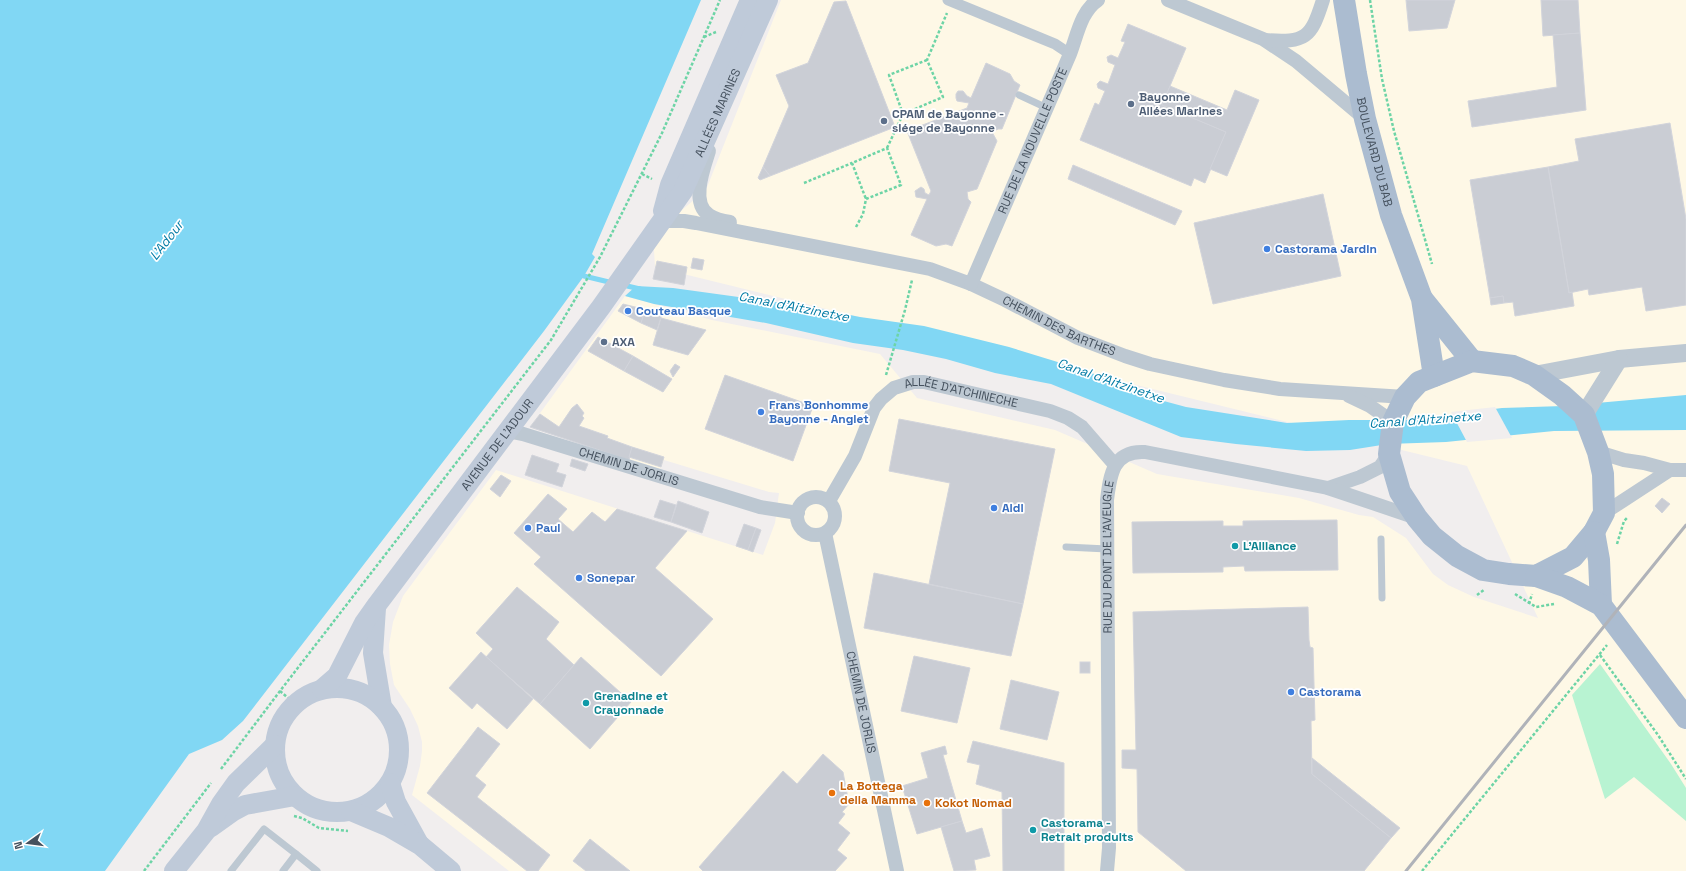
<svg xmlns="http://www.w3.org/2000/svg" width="1686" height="871" viewBox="0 0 1686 871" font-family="'Space Grotesk',sans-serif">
<rect width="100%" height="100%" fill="#f1eeee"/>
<polygon fill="#fef8e6" points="781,0 1686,0 1686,871 509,871 412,795 420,766 422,751 422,742 418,726 410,709 394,685 390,664 389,645 393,622 403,596 496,470 763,555 775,523 779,493 769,492 664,460 660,469 530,427 625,296 712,320 880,354 917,398 1055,430 1157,474 1299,498 1359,515 1373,517 1406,538 1433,574 1448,585 1474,597 1538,618 1467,466 655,267 653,234 706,190"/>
<polygon fill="#b8f3d2" points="1600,664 1671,764 1686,788 1686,821 1634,777 1605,799 1572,695"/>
<g fill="#81d7f4">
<polygon points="0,0 701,0 592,254 595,257 584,276 544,331 243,721 222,740 189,754 105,871 0,871"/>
<polygon points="636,286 673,288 805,306 860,317 924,326 1009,347 1087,371 1149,397 1186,407 1287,423 1349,420 1406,420 1502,408 1563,406 1686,395 1686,430 1554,431 1446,442 1388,444 1350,450 1306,451 1236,444 1181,437 1051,384 995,373 946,359 903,350 853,343 766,323 654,304 625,296"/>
</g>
<polygon fill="#f1eeee" points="1495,407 1512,438 1467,442 1451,412"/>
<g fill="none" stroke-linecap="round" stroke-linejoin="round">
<g stroke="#81d7f4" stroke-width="5">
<polyline points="584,276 613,283"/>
<polyline points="623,285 640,289"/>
</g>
</g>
<g fill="#cacdd4" stroke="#d2d4db">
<polygon points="1406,0 1455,0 1447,28 1409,31"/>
<polygon points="1541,0 1578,0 1580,33 1543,36"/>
<polygon points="846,1 895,127 770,176 763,167 789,106 776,75 808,63 834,2"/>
<polygon points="1128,24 1186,48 1162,105 1226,132 1205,183 1194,178 1191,186 1080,140 1095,103 1099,105 1105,91 1098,88 1097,84 1100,81 1108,84 1115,65 1108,62 1107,57 1111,55 1118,58 1125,42 1121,41"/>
<polygon points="1580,33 1586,110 1472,127 1468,101 1557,87 1553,35"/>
<polygon points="986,63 1010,74 1014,81 1020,85 1002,129 998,129 992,132 997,141 977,189 967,192 968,199 971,202 952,246 946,244 936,246 911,235 927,199 916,197 915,191 921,187 924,189 925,193 929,195 931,191 907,131 967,108 969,103 957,101 956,98 956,94 958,91 963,91 967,96 971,98"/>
<polygon points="1170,86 1227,110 1235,90 1259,100 1227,176 1210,169 1226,132 1162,105"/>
<polygon points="1670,123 1686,219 1686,305 1646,311 1642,287 1589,295 1588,289 1569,293 1548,167 1579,161 1575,139"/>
<polygon points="1073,165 1182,211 1175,225 1068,179"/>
<polygon points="763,167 770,176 760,180 758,178"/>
<polygon points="1548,167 1569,293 1572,292 1574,306 1515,316 1513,302 1504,303 1503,296 1490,298 1470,180"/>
<polygon points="1323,194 1341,276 1213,304 1194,223"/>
<polygon points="693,258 704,260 702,270 691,268"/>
<polygon points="657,261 687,267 684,285 653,279"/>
<polygon points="1503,296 1504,303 1491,305 1490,298"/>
<polygon points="623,304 651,311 649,315 644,314 641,323 618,311"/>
<polygon points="651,311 662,314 657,330 641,323 644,314 649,315"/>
<polygon points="661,318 706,330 688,355 653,345"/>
<polygon points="598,337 633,356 624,371 588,351"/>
<polygon points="633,356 672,379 663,392 624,371"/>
<polygon points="675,364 680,367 673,377 670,371"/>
<polygon points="725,375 813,406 793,461 705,429"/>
<polygon points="577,404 584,413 582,416 584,418 579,426 608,436 607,438 632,447 629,460 530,427 540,414 559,427 572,408"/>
<polygon points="899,419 1055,449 1023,604 929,584 950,483 889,471"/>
<polygon points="632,447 664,457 661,467 629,457"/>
<polygon points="532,455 559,464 556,472 566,475 562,487 525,475"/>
<polygon points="572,459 588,464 585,471 570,466"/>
<polygon points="501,475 511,481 500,497 490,489"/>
<polygon points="548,494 567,509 558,519 573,532 592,512 605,522 617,509 687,531 655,568 713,619 661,676 534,564 541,557 514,533"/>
<polygon points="1662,498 1670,504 1662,513 1655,506"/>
<polygon points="660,500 676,505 671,522 654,517"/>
<polygon points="678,501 709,512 702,533 671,522"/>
<polygon points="1337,520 1338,570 1245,571 1244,566 1223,567 1223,572 1133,573 1132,522 1223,521 1223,526 1243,526 1243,521"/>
<polygon points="744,524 756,528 748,550 736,546"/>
<polygon points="756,528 761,530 753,552 748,550"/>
<polygon points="874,573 1023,604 1011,656 864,628"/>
<polygon points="517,587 559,622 546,639 574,665 540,704 486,657 493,649 476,633"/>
<polygon points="1308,607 1309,640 1310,647 1313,648 1315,720 1311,721 1312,774 1391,838 1364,871 1186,871 1138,832 1137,769 1122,768 1122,750 1136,750 1133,612"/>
<polygon points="481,652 533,699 507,729 477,703 472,709 449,688"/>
<polygon points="914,656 970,668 957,723 901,711"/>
<polygon points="581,657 631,702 590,749 540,704"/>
<rect x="1080" y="662" width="10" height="11"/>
<polygon points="1011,680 1059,692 1047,740 1000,729"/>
<polygon points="478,727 500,744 475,776 486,785 477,797 550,855 538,871 527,871 427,793"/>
<polygon points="973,741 1064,763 1064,871 1003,871 1002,792 976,784 980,765 967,762"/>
<polygon points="945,746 947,754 943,755 962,821 917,834 902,786 928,778 921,753"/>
<polygon points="823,754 843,772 849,804 842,812 845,814 838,823 850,833 837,850 847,858 835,871 703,871 699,867 783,771 797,784"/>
<polygon points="1312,758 1400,828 1391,838 1312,774"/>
<polygon points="962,821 966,833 982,828 990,856 974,860 976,870 954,871 941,827"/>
<polygon points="590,839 630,871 586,871 573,861"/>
</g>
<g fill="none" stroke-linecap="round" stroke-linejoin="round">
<g stroke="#6dd4a6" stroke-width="2.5" stroke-dasharray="3 2" stroke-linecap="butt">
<polyline points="1370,0 1382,79 1394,131 1432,264"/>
<polyline points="704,37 716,32"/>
<polyline points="927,60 889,75 903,114 943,97 927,60 947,13"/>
<polyline points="887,148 903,114"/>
<polyline points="642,174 652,179"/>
<polyline points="804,183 852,163"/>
<polyline points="856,227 863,214 866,199 901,185 887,148 852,163 866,199"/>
<polyline points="886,375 905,310 912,280"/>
<polyline points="1617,544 1624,521 1628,517"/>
<polyline points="1515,594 1536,607 1554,604"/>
<polyline points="1477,595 1484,590"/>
<polyline points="1529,604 1532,594"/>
<polyline points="1600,655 1658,735 1686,779"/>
<polyline points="280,691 295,704"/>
<polyline points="221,769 280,691 551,340 600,257 662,133 720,0"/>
<polyline points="294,816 302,818 319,828 348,831"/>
<polyline points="144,871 211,783"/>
<polyline points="1422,871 1607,645"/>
</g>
<g stroke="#bdc8d2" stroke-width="7">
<polyline points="1019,95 1047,108"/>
<polyline points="1381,539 1382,598"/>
<polyline points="1066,547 1107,549"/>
<polyline points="231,871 264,829 296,854"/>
<polyline points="283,871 296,854 317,871"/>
</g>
<polyline stroke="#bdc8d2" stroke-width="11" points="948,0 1055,44 1070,54"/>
<g stroke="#bdc8d2" stroke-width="14">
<polyline points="1168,0 1263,39 1296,61 1365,119"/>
<path d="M1265,40c41,3 46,-2 58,-40"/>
<path d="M709,151c-5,16 -19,52 0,64 6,4 15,6 21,7"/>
<path id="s1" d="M660,221h24l12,2 234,46 41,15 34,16 73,38 47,18 25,8 74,16 56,9 125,8"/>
<path id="s2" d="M971,284l99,-230c7,-18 11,-43 28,-54"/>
<polyline points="1349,396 1370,406 1393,422"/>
<path id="s3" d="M507,431l16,3 237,73 38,6"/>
<polyline points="1598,452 1624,460 1644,463 1670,470 1686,470"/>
<polyline points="1328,488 1360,477 1380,467 1389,454"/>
<circle cx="816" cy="516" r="19"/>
<path id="s4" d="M829,501l26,-45 19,-48 7,-9 13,-11 19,-6h11l56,13 70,16 18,7 14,9 33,38"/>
<polyline points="1604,513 1670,470"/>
<path id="s5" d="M825,533l72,338"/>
<path id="s6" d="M1107,871l2,-23 -2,-348c3,-25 6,-50 38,-48l183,36 89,30"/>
</g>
<g stroke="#bdc8d2" stroke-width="18">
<polyline points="1534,375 1619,359 1686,353"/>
<polyline points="1584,415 1619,359"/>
</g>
<g stroke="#bfcad9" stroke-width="20">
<polyline points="663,211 670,185 750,0"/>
<polyline points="376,608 373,653 382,707"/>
<circle cx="337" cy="750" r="62"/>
<path id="s7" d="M322,689l15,-13 27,-53 12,-17 225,-299 82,-116 85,-191"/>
<polyline points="390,783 396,802 419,844"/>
<polyline points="351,811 389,827 420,845 451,871"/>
<polyline points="211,827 232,812 245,805 295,796"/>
<polyline points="174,871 206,831 221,804 236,783 275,745"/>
</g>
<g stroke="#abbcd0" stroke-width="22">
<path id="s8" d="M1344,0l12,74 9,45 26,96 31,84 12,77"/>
<polyline points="1423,300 1472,361"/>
<polygon points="1472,361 1513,366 1534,375 1562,395 1584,415 1598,452 1603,474 1604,513 1594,532 1573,557 1536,576 1509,574 1483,570 1457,556 1432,536 1417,518 1400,492 1389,454 1393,422 1405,397 1419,382"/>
<polyline points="1594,532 1599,560 1601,605"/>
<polyline points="1536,576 1567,587 1601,605 1686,718"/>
</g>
<polyline stroke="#b0b3b9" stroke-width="3" points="1406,871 1686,525"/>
</g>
<g fill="#5c6f8a" stroke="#fff" stroke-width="1.5">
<circle cx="1131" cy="104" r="4"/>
<circle cx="884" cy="121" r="4"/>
<circle cx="604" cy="342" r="4"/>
</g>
<g fill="#3f7fe0" stroke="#fff" stroke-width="1.5">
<circle cx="1267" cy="249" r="4"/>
<circle cx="628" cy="311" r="4"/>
<circle cx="761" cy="412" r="4"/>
<circle cx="994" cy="508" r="4"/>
<circle cx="528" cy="528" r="4"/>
<circle cx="579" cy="578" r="4"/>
<circle cx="1291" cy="692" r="4"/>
</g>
<g fill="#0f9aa8" stroke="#fff" stroke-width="1.5">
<circle cx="1235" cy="546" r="4"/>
<circle cx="586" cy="703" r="4"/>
<circle cx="1033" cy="830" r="4"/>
</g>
<g fill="#e8710a" stroke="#fff" stroke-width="1.5">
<circle cx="832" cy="793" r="4"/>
<circle cx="927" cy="803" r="4"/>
</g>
<g text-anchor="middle" stroke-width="3.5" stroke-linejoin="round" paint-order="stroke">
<g font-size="12" font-weight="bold" fill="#4e5e75" stroke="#fff" text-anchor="start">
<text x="1139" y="101">Bayonne<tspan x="1139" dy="14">Allées Marines</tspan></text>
<text x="892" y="118">CPAM de Bayonne -<tspan x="892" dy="14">siége de Bayonne</tspan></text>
<text x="612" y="346">AXA</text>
</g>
<g font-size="12" fill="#45515e" stroke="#fff">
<text dy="4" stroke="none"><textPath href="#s7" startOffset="702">ALLÉES MARINES</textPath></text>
<text dy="4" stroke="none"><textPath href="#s2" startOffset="156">RUE DE LA NOUVELLE POSTE</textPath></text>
<text dy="4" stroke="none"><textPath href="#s8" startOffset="155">BOULEVARD DU BAB</textPath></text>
<text dy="4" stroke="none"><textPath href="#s1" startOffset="416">CHEMIN DES BARTHES</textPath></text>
<text dy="4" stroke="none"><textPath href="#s4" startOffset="201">ALLÉE D'ATCHINECHE</textPath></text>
<text dy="4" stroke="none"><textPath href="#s7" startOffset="302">AVENUE DE L'ADOUR</textPath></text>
<text dy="4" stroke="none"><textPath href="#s3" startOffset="127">CHEMIN DE JORLIS</textPath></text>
<text dy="4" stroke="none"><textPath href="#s6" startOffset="314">RUE DU PONT DE L'AVEUGLE</textPath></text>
<text dy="4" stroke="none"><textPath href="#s5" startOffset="173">CHEMIN DE JORLIS</textPath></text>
</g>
<g font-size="12" font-weight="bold" fill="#366cbe" stroke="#fff" text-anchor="start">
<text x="1275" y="253">Castorama Jardin</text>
<text x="636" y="315">Couteau Basque</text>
<text x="769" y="409">Frans Bonhomme<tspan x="769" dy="14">Bayonne - Anglet</tspan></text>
<text x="1002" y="512">Aldi</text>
<text x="536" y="532">Paul</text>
<text x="587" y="582">Sonepar</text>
<text x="1299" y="696">Castorama</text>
</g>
<g font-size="12" font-weight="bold" fill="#0d838f" stroke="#fff" text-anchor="start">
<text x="1243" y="550">L'Alliance</text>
<text x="594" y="700">Grenadine et<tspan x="594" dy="14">Crayonnade</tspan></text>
<text x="1041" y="827">Castorama -<tspan x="1041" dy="14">Retrait produits</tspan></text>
</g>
<g font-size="12" font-weight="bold" fill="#c56008" stroke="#fff" text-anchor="start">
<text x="840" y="790">La Bottega<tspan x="840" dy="14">della Mamma</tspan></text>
<text x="935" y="807">Kokot Nomad</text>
</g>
<g font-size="13" font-style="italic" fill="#027ba5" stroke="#fff">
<text transform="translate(166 240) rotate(-52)" y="5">L'Adour</text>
<text transform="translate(794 306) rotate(11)" y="5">Canal d'Aitzinetxe</text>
<text transform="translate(1111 380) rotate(19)" y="5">Canal d'Aitzinetxe</text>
<text transform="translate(1425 419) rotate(-4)" y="5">Canal d'Aitzinetxe</text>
</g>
</g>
<g transform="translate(28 843) rotate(256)" stroke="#ffffff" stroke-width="3" paint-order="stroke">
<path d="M0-3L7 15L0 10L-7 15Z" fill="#45515e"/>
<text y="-6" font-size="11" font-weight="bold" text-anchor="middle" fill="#45515e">N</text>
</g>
</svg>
